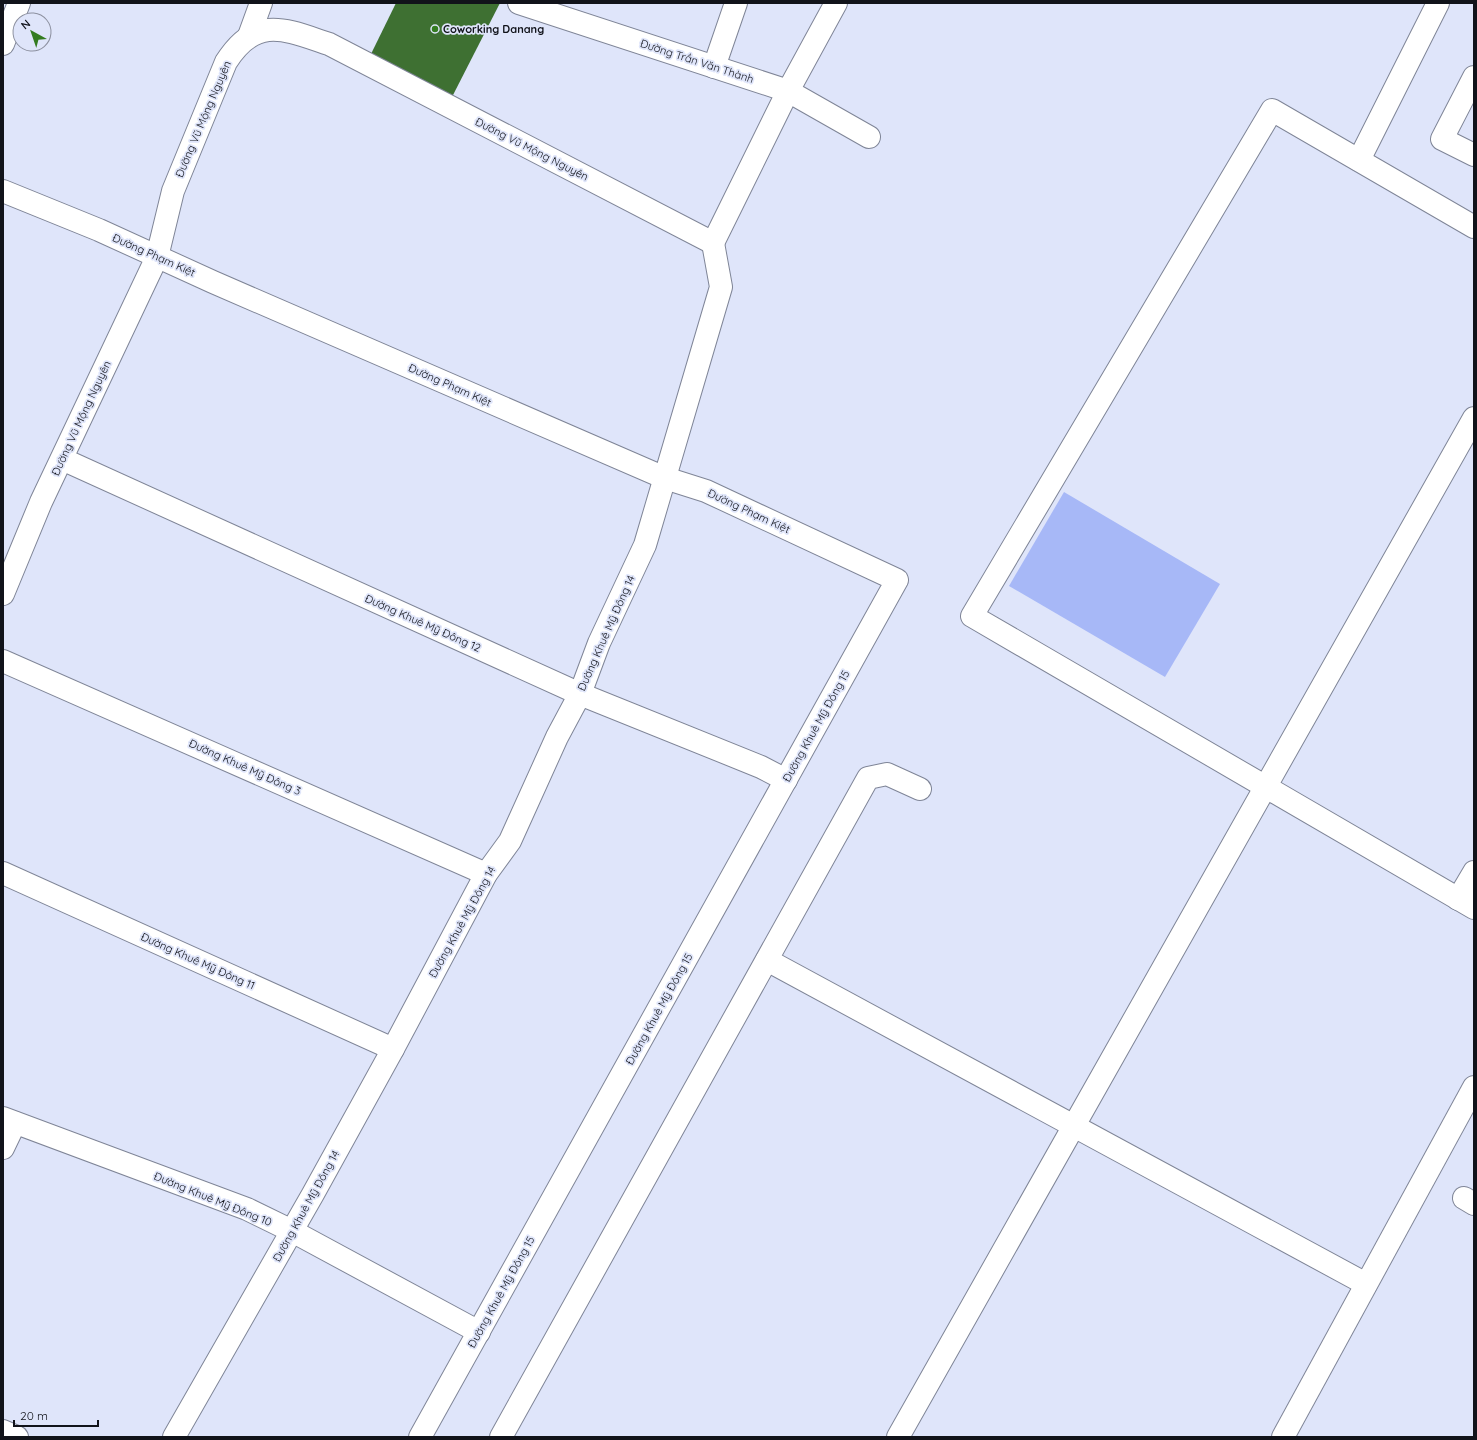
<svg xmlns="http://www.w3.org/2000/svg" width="1477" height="1440" viewBox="0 0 1477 1440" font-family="Quicksand,sans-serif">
<rect width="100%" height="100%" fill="#dfe5fa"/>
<polygon fill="#a7b8f7" points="1064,492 1220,584 1165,677 1009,586"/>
<polygon fill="#3e7032" points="396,3 500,3 452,97 371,54"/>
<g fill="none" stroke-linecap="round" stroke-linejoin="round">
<defs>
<g id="minor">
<polyline points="519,3 788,91 869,137"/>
<polyline points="249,36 261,3"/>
<polyline points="3,44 19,3"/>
<polyline points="714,67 736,3"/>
<polyline points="1474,77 1442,139 1474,155"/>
<polyline points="1359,160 1438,3"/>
<polyline points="3,191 99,230 213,282 665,478 706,491 897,580 420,1437"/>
<polyline points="1474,227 1272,110 972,616 1474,908"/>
<polyline points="713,243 788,91 836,3"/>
<polyline points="62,459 580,694 761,767 786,780"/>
<path d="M3,594l38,-92 116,-245 16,-66 53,-129c30,-47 58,-33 103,-18l384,199"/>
<polyline points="3,661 486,874"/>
<polyline points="3,873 393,1049"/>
<polyline points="1458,899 1474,872"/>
<polyline points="767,960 1366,1284"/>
<polyline points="3,1118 247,1209 292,1231 479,1332"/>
<polyline points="3,1148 15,1123"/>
<polyline points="1464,1198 1474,1204"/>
<polyline points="3,1431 17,1437"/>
<polyline points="174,1437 313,1194 393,1049 486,874 510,841 557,737 580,694 599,643 645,545 721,287 713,243"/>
<polyline points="501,1437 868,778 887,774 920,789"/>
<polyline points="898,1437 1474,418"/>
<polyline points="1283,1437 1474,1087"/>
</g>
</defs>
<use href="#minor" stroke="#7f8597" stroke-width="24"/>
<use href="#minor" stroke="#fff" stroke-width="22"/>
</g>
<circle fill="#347c21" stroke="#dfe5fa" stroke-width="1.5" cx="435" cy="29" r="4"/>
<g text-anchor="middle" stroke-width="3.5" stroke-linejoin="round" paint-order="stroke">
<g font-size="11" font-weight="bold" fill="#11131a" stroke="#dfe5fa" text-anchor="start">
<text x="443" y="33">Coworking Danang</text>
</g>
<g font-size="11" fill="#11131a" stroke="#dfe5fa">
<text transform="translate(697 61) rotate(18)" y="4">Đường Trần Văn Thành</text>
<text transform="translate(203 119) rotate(-67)" y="4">Đường Vũ Mộng Nguyên</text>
<text transform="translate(532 149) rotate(27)" y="4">Đường Vũ Mộng Nguyên</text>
<text transform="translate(154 255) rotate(24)" y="4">Đường Phạm Kiệt</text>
<text transform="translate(450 385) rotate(24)" y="4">Đường Phạm Kiệt</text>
<text transform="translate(81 418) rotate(-65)" y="4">Đường Vũ Mộng Nguyên</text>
<text transform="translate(749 511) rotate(25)" y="4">Đường Phạm Kiệt</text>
<text transform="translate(423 623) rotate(24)" y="4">Đường Khuê Mỹ Đông 12</text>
<text transform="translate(606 633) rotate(-66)" y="4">Đường Khuê Mỹ Đông 14</text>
<text transform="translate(816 726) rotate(-61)" y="4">Đường Khuê Mỹ Đông 15</text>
<text transform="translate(245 767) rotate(24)" y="4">Đường Khuê Mỹ Đông 3</text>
<text transform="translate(462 922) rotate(-61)" y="4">Đường Khuê Mỹ Đông 14</text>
<text transform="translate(198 961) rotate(24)" y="4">Đường Khuê Mỹ Đông 11</text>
<text transform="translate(659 1009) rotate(-61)" y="4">Đường Khuê Mỹ Đông 15</text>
<text transform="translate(213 1199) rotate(22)" y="4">Đường Khuê Mỹ Đông 10</text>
<text transform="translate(306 1206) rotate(-61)" y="4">Đường Khuê Mỹ Đông 14</text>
<text transform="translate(501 1292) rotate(-61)" y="4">Đường Khuê Mỹ Đông 15</text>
</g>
</g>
<rect width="1477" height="1440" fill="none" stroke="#11131a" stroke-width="8"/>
<g transform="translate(32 32) rotate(320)"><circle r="19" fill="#dfe5fa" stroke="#8d91a0"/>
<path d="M0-3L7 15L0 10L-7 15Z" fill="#347c21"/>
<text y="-6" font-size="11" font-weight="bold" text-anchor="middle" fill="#11131a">N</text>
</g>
<path d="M14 1420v6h84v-6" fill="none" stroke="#11131a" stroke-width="2"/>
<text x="20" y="1420" font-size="12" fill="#11131a" stroke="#dfe5fa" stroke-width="3" paint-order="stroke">20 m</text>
</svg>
